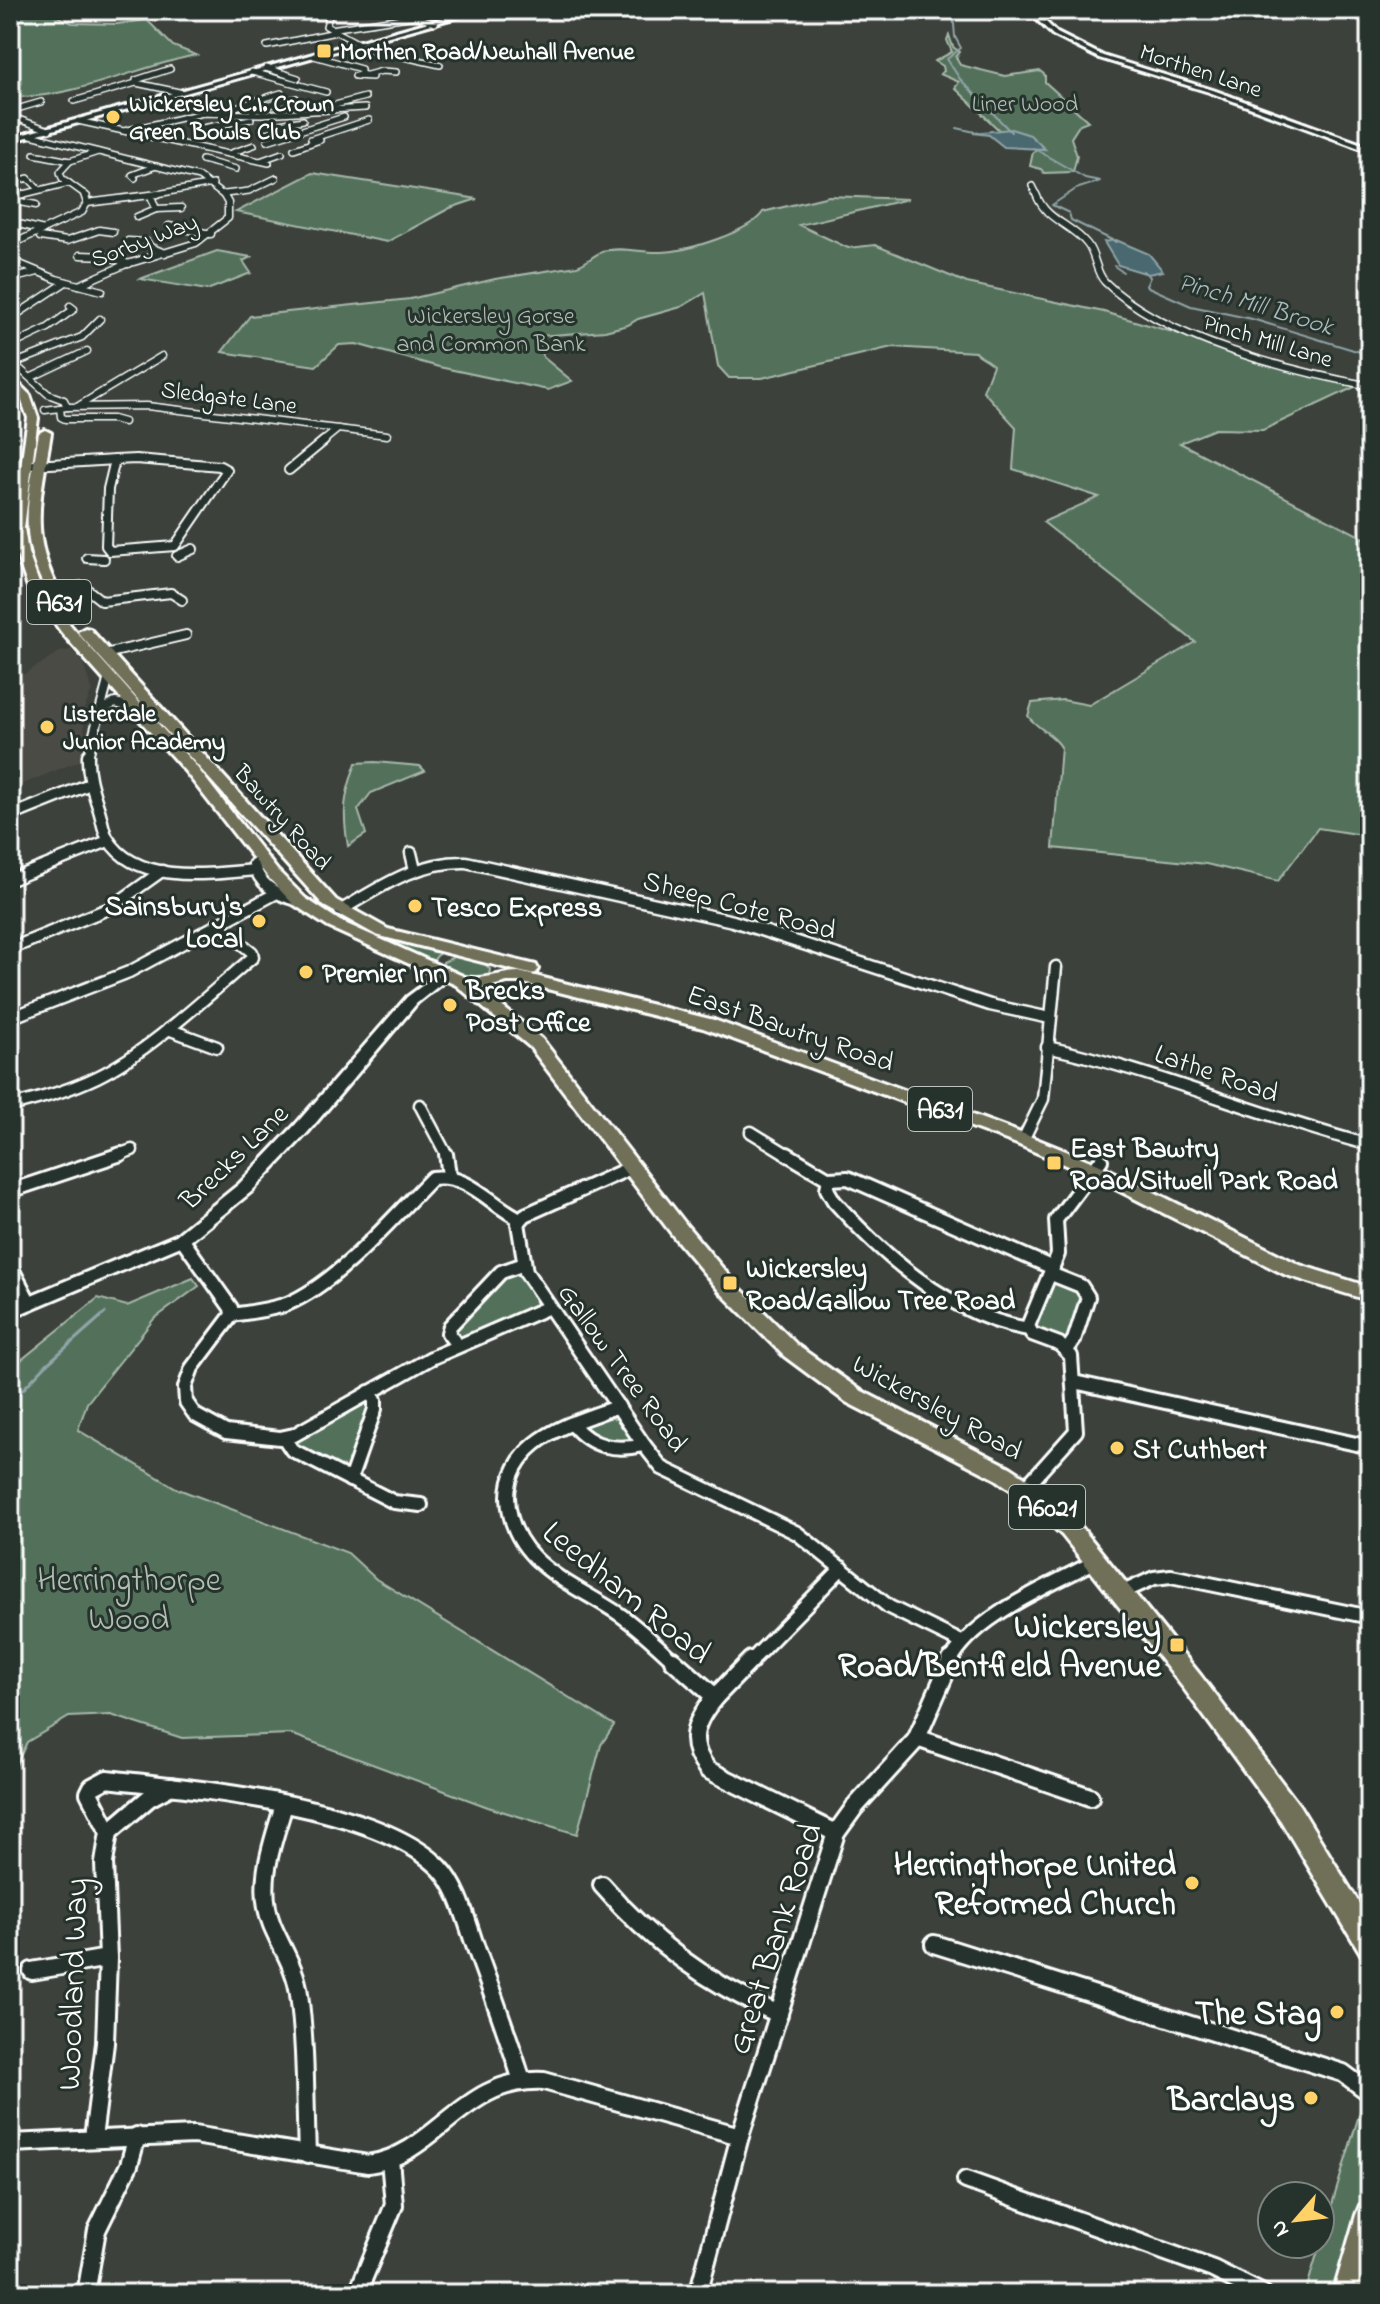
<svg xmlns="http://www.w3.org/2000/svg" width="1380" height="2304" viewBox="0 0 1380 2304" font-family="'Indie Flower',sans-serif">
<rect width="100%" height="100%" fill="#3c423b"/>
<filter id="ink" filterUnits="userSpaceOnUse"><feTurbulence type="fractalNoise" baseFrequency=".0125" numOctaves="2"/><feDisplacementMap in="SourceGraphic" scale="16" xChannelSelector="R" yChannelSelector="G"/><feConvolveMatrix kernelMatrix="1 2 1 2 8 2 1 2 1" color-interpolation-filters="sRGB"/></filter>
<g filter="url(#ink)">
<polygon fill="#4c4c45" points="71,650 82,662 92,690 82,714 86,741 82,741 79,761 10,789 10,683 60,652"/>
<g fill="#52715a" stroke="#a8b8ac" stroke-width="2">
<path d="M10,10h35l27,13 45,1 30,-4 26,26 23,9c-53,10 -136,48 -186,41l7,-6 -7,-4z"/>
<polygon points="949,35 953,47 960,52 956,57 960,65 1005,76 1040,71 1045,75 1045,82 1088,121 1080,124 1071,138 1077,156 1073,172 1044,173 1041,169 1030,166 1033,152 1041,148 1012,131 999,130 955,88 959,82 940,74 944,71 943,66 935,61 952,52 947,40"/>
<polygon points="312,173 466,197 477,199 450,208 387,242 236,212"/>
<path d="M829,196l79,3 -109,26 49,23 27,-3 92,38 137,29 253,74 -94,44 -48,-1 -35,14 190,98v295l-52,-8 -40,53 -72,-17 -153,-16 8,-101c-7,-13 -24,-18 -33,-31l4,-13 31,-3 26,5 106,-63 -152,-120 56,-25 -86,-28 3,-42 -33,-36 10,-26 -18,-13 -83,-5 -130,31h-33l-11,-12 -13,-73 -24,14 -43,12 -10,6 -23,6 -65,5 3,21 29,24 -24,9 -109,-23 -83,-23 -17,1 -23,21 -94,-14 28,-36 160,-17 85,-20 82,-13c10,-3 17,-12 27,-15 15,-5 40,2 56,1 25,0 90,-20 103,-40z"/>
<polygon points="217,251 251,257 243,261 251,273 207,290 140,279"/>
<path d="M375,762l45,4 5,5 -54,22 -13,17 8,24 -18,12c-6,-34 -4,-50 8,-83z"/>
<path d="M329,907l45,26 66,19 -7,9c-40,-11 -75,-30 -111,-50z"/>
<polygon points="456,956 484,963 490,969 489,976 471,980 443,966 443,962"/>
<polygon points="515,1272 537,1301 534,1308 465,1337 457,1337 453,1332 454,1327 504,1276"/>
<polygon points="193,1278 199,1286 154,1319 87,1403 78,1430 178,1489 348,1553 376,1579 614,1725 601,1745 577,1834 488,1807 291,1734 182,1738 111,1715 69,1717 27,1742 10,1778 10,1369 98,1298 127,1306"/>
<polygon points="1055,1281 1078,1288 1083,1296 1069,1340 1058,1340 1033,1328 1051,1283"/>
<polygon points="366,1401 371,1406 351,1466 343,1471 297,1445 297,1438"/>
<polygon points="604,1416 620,1420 632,1438 630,1443 600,1443 584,1430 586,1424"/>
<polygon points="1365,2095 1370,2101 1370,2169 1338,2294 1305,2294"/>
</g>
<g fill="#48686f" stroke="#91a4a9" stroke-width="2">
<polygon points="1011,129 1030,135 1045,149 1004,147 989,135 973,133"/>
<polygon points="1116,240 1149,254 1163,271 1148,274 1118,265 1104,242"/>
</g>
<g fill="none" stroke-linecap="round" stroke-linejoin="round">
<g stroke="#91a4a9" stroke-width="2">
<polyline points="960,10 953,12 955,37 961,48 947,59 960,79 1011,132"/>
<polyline points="957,128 975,132"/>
<polyline points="1033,148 1085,178 1100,181 1076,189 1052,205 1069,213 1071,220 1116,242"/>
<polyline points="1114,266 1123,272"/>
<polyline points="1143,271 1150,277 1146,286 1191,306 1252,319 1370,355"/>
</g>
<polyline stroke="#91a4a9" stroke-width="3" points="10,1403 46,1365 105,1313"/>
<defs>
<g id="street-far5">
<polyline points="331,10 326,26 359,44"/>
<polyline points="399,10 435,23"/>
<polyline points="336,11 358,10"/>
<polyline points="331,29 414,16"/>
<polyline points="267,46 336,32"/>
<polyline points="355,46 440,65"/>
<polyline points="314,56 361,69 361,74"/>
<polyline points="266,68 298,78"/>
<polyline points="252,72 326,92"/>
<polygon points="361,74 372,77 355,76"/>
<polyline points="367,75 382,71 396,72"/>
<polyline points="136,83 136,80 170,69"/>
<polyline points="74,101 136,83 179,92"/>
<polyline points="335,105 365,97"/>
<polyline points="252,110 296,98"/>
<polyline points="10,111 41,102"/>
<polyline points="223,111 281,93"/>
<polyline points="10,116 49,130"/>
<polyline points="78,121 269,163"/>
<polyline points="262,127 303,120"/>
<polyline points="197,129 251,119"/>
<polyline points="124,131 203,113 262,114 365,108"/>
<polyline points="31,135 199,177 224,196"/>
<polyline points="311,139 369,120"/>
<polyline points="267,141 344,117"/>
<polyline points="294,149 320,140"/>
<polyline points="34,154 70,161"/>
<polyline points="228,154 254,145"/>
<polyline points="202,160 236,169"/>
<polyline points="260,161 282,153"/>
<polyline points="135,178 132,175 156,166"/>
<polyline points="10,184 28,178 39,189"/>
<polyline points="1032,186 1037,196"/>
<polyline points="225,194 249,191 276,178"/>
<polyline points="16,196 69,183"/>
<polyline points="87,196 62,178 60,172 70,161 98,152"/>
<polyline points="146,196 213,184"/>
</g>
<g id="street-far4">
<path d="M1036,194c10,27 34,29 51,50 9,11 8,28 18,38 59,58 186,89 265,104"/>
<polyline points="10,197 24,194"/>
<polyline points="10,200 36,205"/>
<polyline points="87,203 158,194"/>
<polyline points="156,209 181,208"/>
<polyline points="137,217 156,209 151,196"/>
<polyline points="10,222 44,230"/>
<polyline points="169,226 211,234"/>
<polyline points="40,237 67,241 99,230 113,232"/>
<polyline points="128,241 147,242 150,247 165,253"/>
<polyline points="10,245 82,212 87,203 84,194"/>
<polyline points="80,255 107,256 129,264"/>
<polyline points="10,260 56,279 102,291"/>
<polyline points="19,277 38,272"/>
<polyline points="79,285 124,265 196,243 228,218 228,203 223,194"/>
<polyline points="10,319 66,282"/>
<polyline points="10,346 48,328 74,309 70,306"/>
<polyline points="10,360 48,394 64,400 67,407 45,410"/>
<polyline points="15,363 82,337 100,319"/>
<polyline points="32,377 87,351"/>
<polyline points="80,405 162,356"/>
<polyline points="67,407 147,406 387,435"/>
<polyline points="60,408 61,417 65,419 113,419 124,422"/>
<polyline points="321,443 338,429"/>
</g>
<g id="street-far3">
<polygon points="136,459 220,466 227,470 175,546 110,551 106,546 108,489 115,460"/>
<polyline points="34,465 115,460"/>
<polyline points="289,470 324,441"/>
<polyline points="10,490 23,490"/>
<polyline points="177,556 193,549"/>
<polyline points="87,558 104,559"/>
<polyline points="45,593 83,586 102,601 171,593 182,600"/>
<polyline points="105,654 186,635"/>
<polyline points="102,710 115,703 137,708"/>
<polyline points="88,757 109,677"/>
</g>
<g id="street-far2">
<path d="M88,755c-1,19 5,36 11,55 3,9 4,21 9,29 28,46 102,35 146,31"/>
<polyline points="10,816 90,784"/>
<polyline points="411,853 415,870"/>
<path d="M254,864c5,22 25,32 45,37"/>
<polyline points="10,880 108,841"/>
<path d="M340,911c40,-24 78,-50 126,-49l267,59 257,84 60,13"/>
<polyline points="10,949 110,908 162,871"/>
<polyline points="10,1018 129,972 275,894"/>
<polyline points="168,1029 217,1047"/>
<path d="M1047,1047c110,24 214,70 323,98"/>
<polyline points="420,1105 447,1156"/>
<path d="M10,1106c30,-7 60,-16 87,-29 53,-26 111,-82 156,-120l-1,-5 -35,-28"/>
<polyline points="751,1132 790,1156"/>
<polyline points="1023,1140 1043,1099 1056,967"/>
<polyline points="115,1156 132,1150"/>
</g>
<g id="street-far1">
<polyline points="446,1154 449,1175"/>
<polyline points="787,1154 829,1179"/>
<polyline points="630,1168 525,1215 518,1223 526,1272 644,1445 662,1468 797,1533 889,1607 963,1643"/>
<path d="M829,1179l-2,10 7,12c51,57 118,116 195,128"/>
<polyline points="829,1179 848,1178 1053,1268"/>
<polyline points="10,1191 121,1154"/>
<polyline points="182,1239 231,1308 232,1315 192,1368 185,1387 186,1402 195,1415 226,1432 280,1438 294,1435 431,1358 549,1307"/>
<polyline points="10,1265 30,1303"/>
<polyline points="1051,1274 1081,1286 1088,1297 1074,1340 1067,1350"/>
<path d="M232,1315c18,-3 38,-5 55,-11 52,-22 105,-86 145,-126 37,-5 57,26 88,41"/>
<polyline points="457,1345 448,1333 450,1326 501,1272 524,1264"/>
<polyline points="1074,1382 1370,1447"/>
<path d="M618,1406c-27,11 -60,19 -83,38 -16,13 -27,32 -27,53 2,66 65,86 111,117 20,14 38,31 56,48"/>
<path d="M573,1425c19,23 43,26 71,20"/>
<polyline points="284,1438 292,1450 394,1502 421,1505"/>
<polyline points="350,1480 375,1409 375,1400 369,1392"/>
<polyline points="1025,1488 1076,1431 1071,1356 1059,1344 1032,1334 1028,1326 1058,1254 1056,1220 1101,1160"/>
<polyline points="1121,1593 1154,1578 1171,1576 1370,1617"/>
<polyline points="750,1662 842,1568"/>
<path d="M950,1662c23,-46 100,-76 144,-100"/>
</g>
<g id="street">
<path d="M673,1660l42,37c-21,25 -29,46 -7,73l128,63"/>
<polyline points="715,1697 751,1660"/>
<polyline points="917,1738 1090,1797"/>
<path d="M284,1805c-12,39 -28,80 -12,120 10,24 24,44 27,69 7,53 6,108 8,161"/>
<polyline points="109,1832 149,1798 171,1786"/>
<path d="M602,1885c49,57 108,100 177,129"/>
<polyline points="934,1944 1343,2073 1370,2093"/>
<polyline points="32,1971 108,1958"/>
<path d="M93,2138l12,-95 3,-85 -4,-95 5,-31 -20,-39 3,-6 15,-8c88,10 270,25 333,89 20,21 27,56 37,83 15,42 31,84 44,127"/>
<path d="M10,2143l184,-8 174,29c71,-10 93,-87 176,-83l196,55"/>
<polyline points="966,2180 1213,2269 1263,2294"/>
<polyline points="86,2294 97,2230 129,2165 137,2136"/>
<polyline points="357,2294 394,2205 390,2159"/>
<polyline points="698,2294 740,2136 836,1833 854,1808 916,1740 951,1660"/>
</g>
<g id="secondary">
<polygon points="472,10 482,10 10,142 10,138"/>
<polygon points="1027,10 1034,10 1057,33 1103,56 1213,90 1370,147 1370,152 1209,92 1099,58 1053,35"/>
<polygon points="446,968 453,973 451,976 417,1003 308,1132 251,1192 188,1243 10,1318 10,1304 176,1235 239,1184 296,1124 407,997"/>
</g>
<g id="primary">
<path d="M10,375l20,20 8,23 -14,110 4,25 12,33 32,41 123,138 82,105 28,28 35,23 125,56c19,4 35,-5 54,-5l195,48 315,116 69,28 202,101 70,22v14l-84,-26 -200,-101 -69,-30 -314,-116 -184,-46h-12l-26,7 61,50 146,188 47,56 63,63 62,44 150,77 23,15 45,41 123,153 98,129 71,116v37l-9,-4 -80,-133 -96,-131 -123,-155 -45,-41 -21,-15 -150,-77 -62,-46 -63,-63 -47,-56 -144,-190 -74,-62 -128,-58 -35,-23 -26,-28 -82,-105 -123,-138 -34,-46 -12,-34 -4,-25 16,-110 -8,-22 -10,-12z"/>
<path d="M45,430l6,3c-11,69 -24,106 15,170l-6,4 -4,-1c-42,-64 -28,-103 -17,-173z"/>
<polygon points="85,628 90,629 336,900 388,929 536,965 538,969 536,973 530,974 376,935 324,906 80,635 78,632"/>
<polygon points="1370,2201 1370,2264 1361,2294 1333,2294 1356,2215 1360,2205"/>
</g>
</defs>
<use href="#street-far5" stroke="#fff" stroke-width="8"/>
<use href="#street-far4" stroke="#fff" stroke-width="9"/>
<use href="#street-far3" stroke="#fff" stroke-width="12"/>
<use href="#street-far2" stroke="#fff" stroke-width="15"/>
<use href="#street-far1" stroke="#fff" stroke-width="18"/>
<use href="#street" stroke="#fff" stroke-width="22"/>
<use href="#secondary" stroke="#fff" stroke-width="6"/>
<use href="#primary" stroke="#fff" stroke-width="6"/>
<use href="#street-far5" stroke="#26332d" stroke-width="5"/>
<use href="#street-far4" stroke="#26332d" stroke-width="6"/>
<use href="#street-far3" stroke="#26332d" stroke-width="8"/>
<use href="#street-far2" stroke="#26332d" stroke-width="10"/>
<use href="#street-far1" stroke="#26332d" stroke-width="12"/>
<use href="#street" stroke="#26332d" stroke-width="16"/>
<use href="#secondary" fill="#26332d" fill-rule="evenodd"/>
<use href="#primary" fill="#706f59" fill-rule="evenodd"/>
</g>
</g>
<g fill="#ffd166" stroke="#26332d" stroke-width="3">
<rect x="316" y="43" width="16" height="16" rx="4"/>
<circle cx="113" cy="117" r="8"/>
<circle cx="47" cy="727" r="8"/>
<circle cx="415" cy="906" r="8"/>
<circle cx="259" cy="921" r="8"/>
<circle cx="306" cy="972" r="8"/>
<circle cx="450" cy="1005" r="8"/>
<rect x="1046" y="1155" width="16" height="16" rx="4"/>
<rect x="722" y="1275" width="16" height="16" rx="4"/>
<circle cx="1117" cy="1448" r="8"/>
<rect x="1169" y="1637" width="16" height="16" rx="4"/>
<circle cx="1192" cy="1883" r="8"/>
<circle cx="1337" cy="2012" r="8"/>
<circle cx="1311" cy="2098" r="8"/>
</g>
<g text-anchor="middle" stroke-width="6" stroke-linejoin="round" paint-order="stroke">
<g font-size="24" font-weight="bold" fill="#fff" stroke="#26332d" text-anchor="start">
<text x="340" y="59">Morthen Road/Newhall Avenue</text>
<text x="129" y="111">Wickersley C.I. Crown<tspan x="129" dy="28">Green Bowls Club</tspan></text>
<text x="63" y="721">Listerdale<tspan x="63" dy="28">Junior Academy</tspan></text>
</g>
<g font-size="24" fill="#fff" stroke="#26332d">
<text transform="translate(1201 70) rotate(18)" y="8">Morthen Lane</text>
<text transform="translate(144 240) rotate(-21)" y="8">Sorby Way</text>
<text transform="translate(1268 340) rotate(17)" y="8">Pinch Mill Lane</text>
<text transform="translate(229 397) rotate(7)" y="8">Sledgate Lane</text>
<text transform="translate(283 817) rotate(48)" y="8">Bawtry Road</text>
</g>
<g font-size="24" fill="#b1bfb5" stroke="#26332d">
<text x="1025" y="111">Liner Wood</text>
<text x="491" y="323">Wickersley Gorse<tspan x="491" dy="28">and Common Bank</tspan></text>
</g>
<g font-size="26" font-style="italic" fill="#adbbbe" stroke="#26332d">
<text transform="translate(1256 303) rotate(17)" y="9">Pinch Mill Brook</text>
</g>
<g fill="#26332d" stroke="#bec2c0" stroke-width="2">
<rect x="27" y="580" width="64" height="44" rx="6"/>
<rect x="908" y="1087" width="64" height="44" rx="6"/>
<rect x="1009" y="1485" width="76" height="44" rx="6"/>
</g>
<g font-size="26" font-weight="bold" fill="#fff">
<text x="59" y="611">A631</text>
<text x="940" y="1118">A631</text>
<text x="1047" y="1516">A6021</text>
</g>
<g font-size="28" fill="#fff" stroke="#26332d">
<text transform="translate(740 904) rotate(15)" y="10">Sheep Cote Road</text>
<text transform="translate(791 1027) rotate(19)" y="10">East Bawtry Road</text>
<text transform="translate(1217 1072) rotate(19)" y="10">Lathe Road</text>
<text transform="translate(233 1156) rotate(-44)" y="10">Brecks Lane</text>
<text transform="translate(624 1367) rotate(54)" y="10">Gallow Tree Road</text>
<text transform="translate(938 1406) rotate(29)" y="10">Wickersley Road</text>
</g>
<g font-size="28" font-weight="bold" fill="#fff" stroke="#26332d" text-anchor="start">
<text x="243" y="915" text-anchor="end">Sainsbury's<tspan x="243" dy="32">Local</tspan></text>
<text x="431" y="916">Tesco Express</text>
<text x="322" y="982">Premier Inn</text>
<text x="466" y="999">Brecks<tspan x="466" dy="32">Post Office</tspan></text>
<text x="1070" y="1157">East Bawtry<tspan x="1070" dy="32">Road/Sitwell Park Road</tspan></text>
<text x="746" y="1277">Wickersley<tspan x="746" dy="32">Road/Gallow Tree Road</tspan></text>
<text x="1133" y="1458">St Cuthbert</text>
</g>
<g font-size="34" fill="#b1bfb5" stroke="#26332d">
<text x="129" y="1590">Herringthorpe<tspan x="129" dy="39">Wood</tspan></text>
</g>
<g font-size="34" fill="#fff" stroke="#26332d">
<text transform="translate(628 1591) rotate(39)" y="12">Leedham Road</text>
<text transform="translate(773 1938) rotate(-72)" y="12">Great Bank Road</text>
<text transform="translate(71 1984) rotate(-88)" y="12">Woodland Way</text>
</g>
<g font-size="34" font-weight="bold" fill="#fff" stroke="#26332d" text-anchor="end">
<text x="1161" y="1637">Wickersley<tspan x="1161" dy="39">Road/Bentfield Avenue</tspan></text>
<text x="1176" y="1875">Herringthorpe United<tspan x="1176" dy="39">Reformed Church</tspan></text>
<text x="1321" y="2024">The Stag</text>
<text x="1295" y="2110">Barclays</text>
</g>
</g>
<rect width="1380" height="2304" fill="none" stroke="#26332d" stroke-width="40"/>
<rect x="20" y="20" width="1340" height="2264" fill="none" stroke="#fff" stroke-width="3" filter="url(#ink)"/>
<g transform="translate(1296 2220) rotate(242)"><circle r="38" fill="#26332d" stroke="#7d8581" stroke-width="2"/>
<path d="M0-6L14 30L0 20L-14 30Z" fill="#ffd166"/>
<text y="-12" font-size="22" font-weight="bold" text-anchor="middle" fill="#ffffff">N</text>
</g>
</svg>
